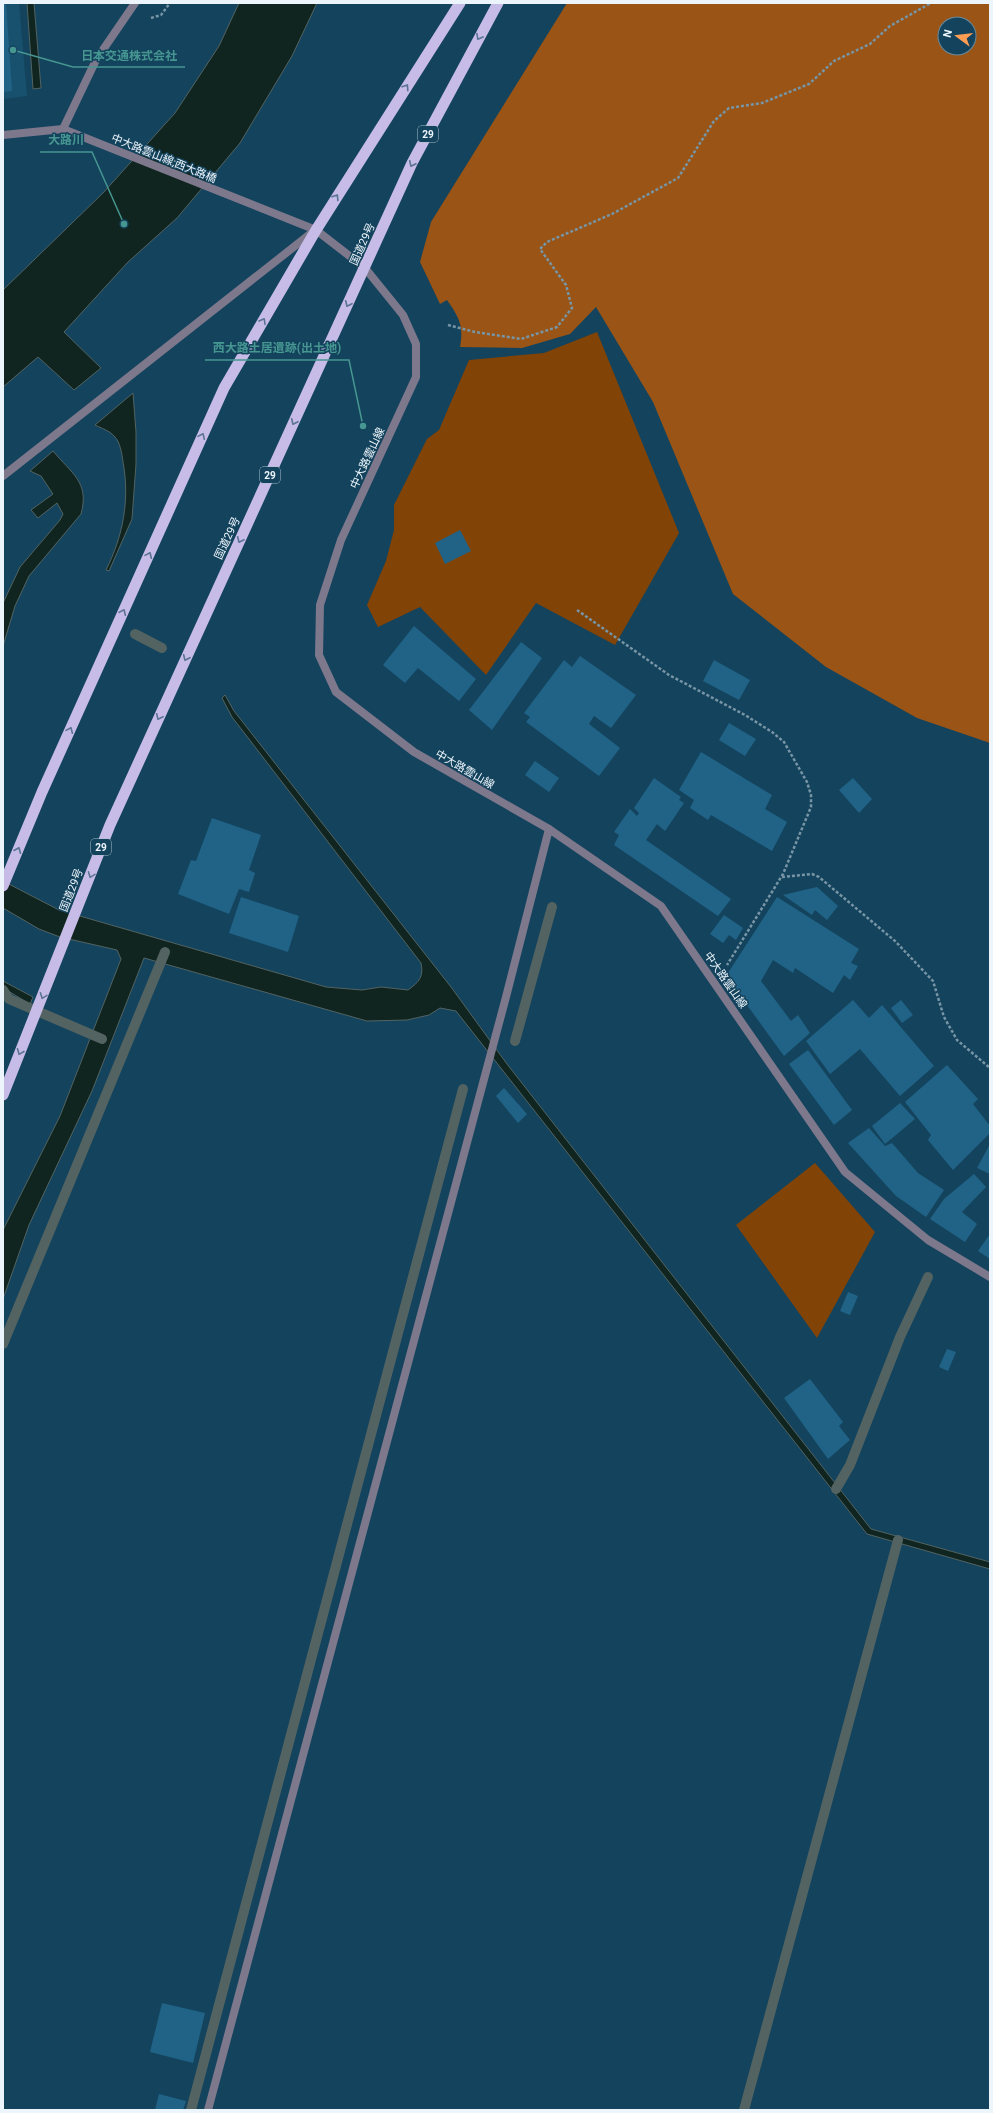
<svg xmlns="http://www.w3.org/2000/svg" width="993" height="2113" viewBox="0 0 993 2113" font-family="Roboto,'Noto Sans JP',sans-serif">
<rect width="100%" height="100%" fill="#14435d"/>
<polygon fill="#18516e" points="3,3 19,3 27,96 3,99"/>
<g fill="#824307">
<polygon points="597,332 679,533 615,645 536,603 486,675 420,607 378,627 367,605 386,561 394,530 394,505 427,439 439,430 469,360 544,353"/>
<polygon points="815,1163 875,1232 817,1338 736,1225"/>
</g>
<path fill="#995416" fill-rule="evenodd" d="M567,3h423v740l-73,-25 -91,-51 -93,-73 -80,-192 -57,-95 -26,27 -48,14 -62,-1c4,-21 -1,-30 -13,-47l-7,4 -20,-42 11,-40zM945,24h24v24h-24z"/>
<g fill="#102520" stroke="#526362">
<polygon points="27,3 34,3 41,88 33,89"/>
<polygon points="239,3 317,3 292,56 240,143 177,218 128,262 64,332 101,368 74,390 38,357 3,387 3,290 103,193 175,113 219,46"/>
<path d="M133,393l3,39v32l-4,55 -23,52 -3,-1c17,-34 24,-70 17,-108 -1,-8 -3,-21 -9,-26 -4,-5 -13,-8 -19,-11z"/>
<path d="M53,451c18,22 37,31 28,63l-52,62 -14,30 -12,40v-43l17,-36 40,-47 3,-6 -6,-11 -19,15 -7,-8 22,-16 -12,-18 -11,-5z"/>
<path d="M225,695l9,16 217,276 56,77 364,465 119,33v7l-123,-35 -411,-523 -16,-3 -11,7 -22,5 -40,1 -223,-63 -52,133 -63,134 -26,74v-69l57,-114 61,-157 -4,-9 -57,-13 -21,-8 -36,-21v-27l56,29 267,77 36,3 19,-3 27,3c11,-8 16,-13 13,-27l-189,-246 -10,-19z"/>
<polygon points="3,981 33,997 30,1004 3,988"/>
</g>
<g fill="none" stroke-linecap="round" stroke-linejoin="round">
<g stroke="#526362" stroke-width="10">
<polyline points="135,634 162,648"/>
<polyline points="3,990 9,999 102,1039"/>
<polyline points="515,1041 552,907"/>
<polyline points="3,1344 165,952"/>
<polyline points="836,1489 850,1465 900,1337 928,1277"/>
<polyline points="191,2110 463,1089"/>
<polyline points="744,2110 898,1540"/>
</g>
</g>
<g fill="#206386">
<polygon points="3,3 6,3 12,91 3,92"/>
<polygon points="460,530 471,551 445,564 435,543"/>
<polygon points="414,626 476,679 459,701 418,668 405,683 383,665"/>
<polygon points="521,642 542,658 492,730 469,710"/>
<polygon points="580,656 636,695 611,728 594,716 589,724 620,748 599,776 526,722 530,717 524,713 564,660 572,667"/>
<polygon points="714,660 750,680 739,700 703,681"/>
<polygon points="729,723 756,739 745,756 719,740"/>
<polygon points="701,752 772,795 765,809 787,822 772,851 711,815 708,820 690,808 694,800 679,790"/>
<polygon points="535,761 559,778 549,792 525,775"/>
<polygon points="654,778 681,797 679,800 684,803 665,831 657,824 646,840 731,899 718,916 614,845 619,835 614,832 630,809 637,816 639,813 634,808"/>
<polygon points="853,778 872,799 859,813 839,790"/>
<polygon points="212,818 261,835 249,870 255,873 249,892 239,889 229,914 178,894 191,860 196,861"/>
<polygon points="817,887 838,906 827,920 815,910 812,915 783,895"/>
<polygon points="241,897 299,916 288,952 229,933"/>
<polygon points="777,897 859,949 851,963 858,966 850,980 844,975 833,993 795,968 793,973 773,960 761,981 791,1021 798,1015 810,1033 784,1056 726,976"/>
<polygon points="724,915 743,928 736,940 729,935 723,943 710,934"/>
<polygon points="853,1000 869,1018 882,1005 934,1066 900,1096 860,1049 830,1074 806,1041"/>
<polygon points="901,1000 913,1015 902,1023 891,1008"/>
<polygon points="808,1050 852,1110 834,1125 789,1064"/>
<polygon points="947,1065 978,1099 973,1104 990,1126 990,1133 953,1170 928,1140 931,1135 905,1102"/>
<polygon points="504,1088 527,1114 518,1123 496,1096"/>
<polygon points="900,1103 915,1119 885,1144 872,1126"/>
<polygon points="869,1128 885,1146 892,1143 918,1173 944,1190 926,1217 896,1196 848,1143"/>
<polygon points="990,1144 990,1174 977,1168"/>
<polygon points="974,1174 986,1187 962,1212 977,1224 965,1242 930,1219 944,1199"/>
<polygon points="990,1234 990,1259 978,1251"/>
<polygon points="848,1292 858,1296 850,1315 840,1311"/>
<polygon points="947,1349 956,1352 948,1371 939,1367"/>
<polygon points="810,1379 843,1422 839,1426 850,1440 828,1459 784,1398"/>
<polygon points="162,2003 205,2013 193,2063 150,2052"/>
<polygon points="159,2094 186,2101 183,2110 155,2110"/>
</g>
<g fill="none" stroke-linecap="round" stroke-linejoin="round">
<g stroke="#7795a5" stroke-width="2.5" stroke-dasharray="3 2" stroke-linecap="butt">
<polyline points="151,18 161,15 170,3"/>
<polyline points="448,325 475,332 521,339 557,327 572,308 566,285 540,249 547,242 612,214 678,178 714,121 729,108 762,103 809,84 834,61 870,44 890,26 931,3"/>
<polyline points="577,610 669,675 745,715 772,732 784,742 807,782 811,795 811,807 783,874 727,965"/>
<polyline points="782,877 812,874 819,877 895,941 933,981 944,1017 957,1040 990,1068"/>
</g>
<g stroke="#7d788c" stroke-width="8">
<polyline points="63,129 96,60 135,3"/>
<polyline points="3,476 314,231"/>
<polyline points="208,2110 506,997 549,829 661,906 845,1172 928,1240 990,1277"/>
</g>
<polyline stroke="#7d788c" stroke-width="8" points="3,135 63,129 316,230 365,268 403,315 416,344 416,377 341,540 320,605 319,655 336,692 414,752 549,829"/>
<g stroke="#c6bce7" stroke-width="11">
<polyline points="3,886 42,792 224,388 316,230 460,3"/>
<polyline points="3,1095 110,825 412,163 498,3"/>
</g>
</g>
<defs><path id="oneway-chevron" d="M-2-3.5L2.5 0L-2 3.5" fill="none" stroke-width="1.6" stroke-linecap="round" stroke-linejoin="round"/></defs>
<g stroke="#5b7394">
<use href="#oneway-chevron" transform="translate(479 37) rotate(119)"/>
<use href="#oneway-chevron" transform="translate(406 87) rotate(-57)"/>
<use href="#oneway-chevron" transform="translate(412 164) rotate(116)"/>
<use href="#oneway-chevron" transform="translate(336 197) rotate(-58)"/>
<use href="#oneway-chevron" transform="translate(348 304) rotate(115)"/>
<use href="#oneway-chevron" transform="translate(263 321) rotate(-60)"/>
<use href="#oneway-chevron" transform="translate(294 422) rotate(115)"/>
<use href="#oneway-chevron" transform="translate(202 436) rotate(-66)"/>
<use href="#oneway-chevron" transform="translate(240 540) rotate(115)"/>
<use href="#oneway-chevron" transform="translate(149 555) rotate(-66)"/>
<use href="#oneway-chevron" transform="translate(123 612) rotate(-66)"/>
<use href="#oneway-chevron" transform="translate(186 658) rotate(115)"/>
<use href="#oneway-chevron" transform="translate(159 717) rotate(115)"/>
<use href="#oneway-chevron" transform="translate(70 730) rotate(-66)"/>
<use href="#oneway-chevron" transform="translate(18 850) rotate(-67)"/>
<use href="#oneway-chevron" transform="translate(91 875) rotate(111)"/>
<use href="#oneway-chevron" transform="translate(43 996) rotate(111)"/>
<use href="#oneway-chevron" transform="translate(20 1052) rotate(112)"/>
</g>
<g text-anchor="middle" stroke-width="3" stroke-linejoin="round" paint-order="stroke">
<g fill="#14435d" stroke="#abc0cc" stroke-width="1">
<rect x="418" y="126" width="20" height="16" rx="3"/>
<rect x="260" y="467" width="20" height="16" rx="3"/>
<rect x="91" y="839" width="20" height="16" rx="3"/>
</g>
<g font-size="10" font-weight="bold" fill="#ecf5fb">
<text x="428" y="138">29</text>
<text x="270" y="479">29</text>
<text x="101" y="851">29</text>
</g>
<g font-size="11" fill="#ecf5fb" stroke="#14435d">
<text transform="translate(164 158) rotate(22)" y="4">中大路雲山線;西大路橋</text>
<text transform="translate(362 244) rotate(-66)" y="4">国道29号</text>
<text transform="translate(367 458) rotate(-65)" y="4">中大路雲山線</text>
<text transform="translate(227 538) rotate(-65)" y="4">国道29号</text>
<text transform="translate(465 769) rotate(30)" y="4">中大路雲山線</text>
<text transform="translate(71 890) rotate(-69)" y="4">国道29号</text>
<text transform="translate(726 980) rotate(55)" y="4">中大路雲山線</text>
</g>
</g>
<path fill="none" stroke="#469691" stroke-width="1.5" d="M13 50L73 67H185M124 224L92 152H40M363 426L349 360H205"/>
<g fill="#469691" stroke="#14435d" stroke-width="1.5">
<circle cx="13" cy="50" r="4"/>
<circle cx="124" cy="224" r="4"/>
<circle cx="363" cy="426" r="4"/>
</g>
<g font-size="12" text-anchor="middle" font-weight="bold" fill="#469691" stroke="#14435d" stroke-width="3" stroke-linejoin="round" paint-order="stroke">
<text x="129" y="60">日本交通株式会社</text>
<text x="66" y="144">大路川</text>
<text x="277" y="352">西大路土居遺跡(出土地)</text>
</g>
<rect width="993" height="2113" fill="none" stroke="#ecf5fb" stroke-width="8"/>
<g transform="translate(957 36) rotate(285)"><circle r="19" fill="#14435d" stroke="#6a8a9c"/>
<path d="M0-3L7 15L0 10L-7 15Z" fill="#fc9d54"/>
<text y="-6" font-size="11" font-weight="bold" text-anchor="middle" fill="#ecf5fb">N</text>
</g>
</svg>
